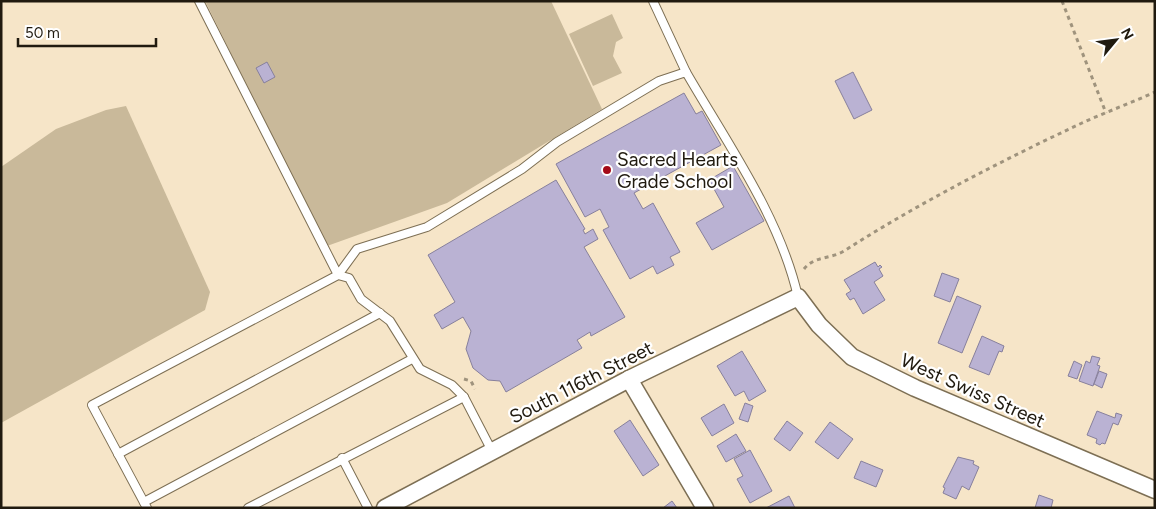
<svg xmlns="http://www.w3.org/2000/svg" width="1156" height="509" viewBox="0 0 1156 509" font-family="Figtree,sans-serif">
<rect width="100%" height="100%" fill="#f6e5c8"/>
<g fill="#c9b99a">
<polygon points="205,1 551,1 602,109 447,203 327,246"/>
<polygon points="612,14 623,38 616,42 613,56 622,73 593,86 569,34"/>
<polygon points="126,106 210,292 205,310 1,423 1,167 56,129 106,110"/>
</g>
<g fill="#bab2d3" stroke="#87809c">
<polygon points="267,62 275,77 264,83 256,68"/>
<polygon points="853,72 872,110 854,119 835,81"/>
<polygon points="684,93 696,114 702,111 721,145 634,193 643,209 653,203 680,252 670,257 674,265 657,274 653,266 630,279 603,230 609,227 600,209 585,217 556,164"/>
<polygon points="733,166 764,221 712,250 696,223 724,207 709,180"/>
<polygon points="556,180 585,229 583,230 585,234 593,229 598,239 584,247 625,317 591,336 590,332 577,340 582,348 506,392 500,381 488,380 473,368 466,349 471,331 463,317 442,329 434,315 455,302 428,255"/>
<polygon points="875,262 878,267 880,265 882,267 879,269 883,276 874,282 885,300 863,314 854,298 850,300 846,294 851,291 844,280"/>
<polygon points="942,273 959,279 950,302 934,296"/>
<polygon points="957,296 981,306 962,353 938,343"/>
<polygon points="982,336 1004,346 1002,352 999,351 989,375 969,367"/>
<polygon points="742,351 766,391 749,401 744,391 735,396 717,366"/>
<polygon points="1092,356 1100,358 1097,365 1100,366 1093,386 1079,381 1086,361 1090,363"/>
<polygon points="1074,361 1082,365 1077,379 1068,376"/>
<polygon points="1099,371 1107,374 1102,388 1094,384"/>
<polygon points="745,403 753,406 748,422 739,419"/>
<polygon points="724,404 734,423 712,436 701,418"/>
<polygon points="1097,411 1115,418 1116,413 1122,415 1118,425 1113,423 1105,444 1102,443 1100,445 1096,443 1097,439 1087,435"/>
<polygon points="630,420 659,465 643,476 614,431"/>
<polygon points="787,421 803,433 790,451 774,439"/>
<polygon points="830,422 853,439 838,459 815,442"/>
<polygon points="736,434 746,451 726,462 717,446"/>
<polygon points="750,450 772,491 750,503 737,479 743,476 734,459"/>
<polygon points="958,457 974,461 973,464 979,467 969,490 962,486 956,499 943,493 945,488 943,487"/>
<polygon points="861,461 883,470 876,487 854,478"/>
<polygon points="1039,495 1053,500 1051,508 1035,508"/>
<polygon points="789,496 795,508 766,508"/>
<polygon points="672,501 677,508 663,508"/>
</g>
<g fill="none" stroke-linecap="round" stroke-linejoin="round">
<defs>
<g id="lane">
<path d="M199,1l139,274 19,-26 70,-22 95,-58 35,-27 102,-61 27,-9c41,71 94,145 112,225"/>
<polyline points="653,1 686,72"/>
<polyline points="118,454 380,313"/>
<polyline points="342,458 368,508"/>
<polyline points="144,502 412,359"/>
<polyline points="147,508 92,405 338,275 349,278 361,299 390,321 420,369 452,385 464,397 492,451"/>
<polyline points="248,508 464,397"/>
</g>
<g id="street">
<polyline points="629,379 705,508"/>
<polyline points="385,508 629,379 798,297 819,325 852,357 915,388 1155,490"/>
</g>
</defs>
<use href="#lane" stroke="#7d6f54" stroke-width="10"/>
<use href="#street" stroke="#7d6f54" stroke-width="19"/>
<g stroke="#9f937d" stroke-width="3" stroke-dasharray="4 4" stroke-linecap="butt">
<polyline points="1062,1 1106,113"/>
<path d="M804,269c10,-13 27,-10 40,-18 75,-48 157,-90 238,-128 24,-11 49,-20 73,-31"/>
<polyline points="464,379 471,381 475,389"/>
</g>
<use href="#lane" stroke="#fff" stroke-width="8"/>
<use href="#street" stroke="#fff" stroke-width="16"/>
</g>
<circle fill="#a40a18" stroke="#fff" stroke-width="2" cx="607" cy="170" r="5"/>
<g text-anchor="middle" stroke-width="4.5" stroke-linejoin="round" paint-order="stroke">
<g font-size="19" fill="#201a0f" stroke="#fff" text-anchor="start">
<text x="617" y="166">Sacred Hearts<tspan x="617" dy="22">Grade School</tspan></text>
</g>
<g font-size="19" fill="#201a0f" stroke="#fff">
<text transform="translate(581 382) rotate(-27)" y="7">South 116th Street</text>
<text transform="translate(973 390) rotate(24)" y="7">West Swiss Street</text>
</g>
</g>
<rect width="1156" height="509" fill="none" stroke="#201a0f" stroke-width="5"/>
<g transform="translate(1116 40) rotate(61)" stroke="#ffffff" stroke-width="4" paint-order="stroke">
<path d="M0-4L9 19L0 12L-9 19Z" fill="#201a0f"/>
<text y="-8" font-size="14" font-weight="bold" text-anchor="middle" fill="#201a0f">N</text>
</g>
<path d="M18 38v8h138v-8" fill="none" stroke="#201a0f" stroke-width="2.5"/>
<text x="25" y="38" font-size="15" fill="#201a0f" stroke="#ffffff" stroke-width="4" paint-order="stroke">50 m</text>
</svg>
